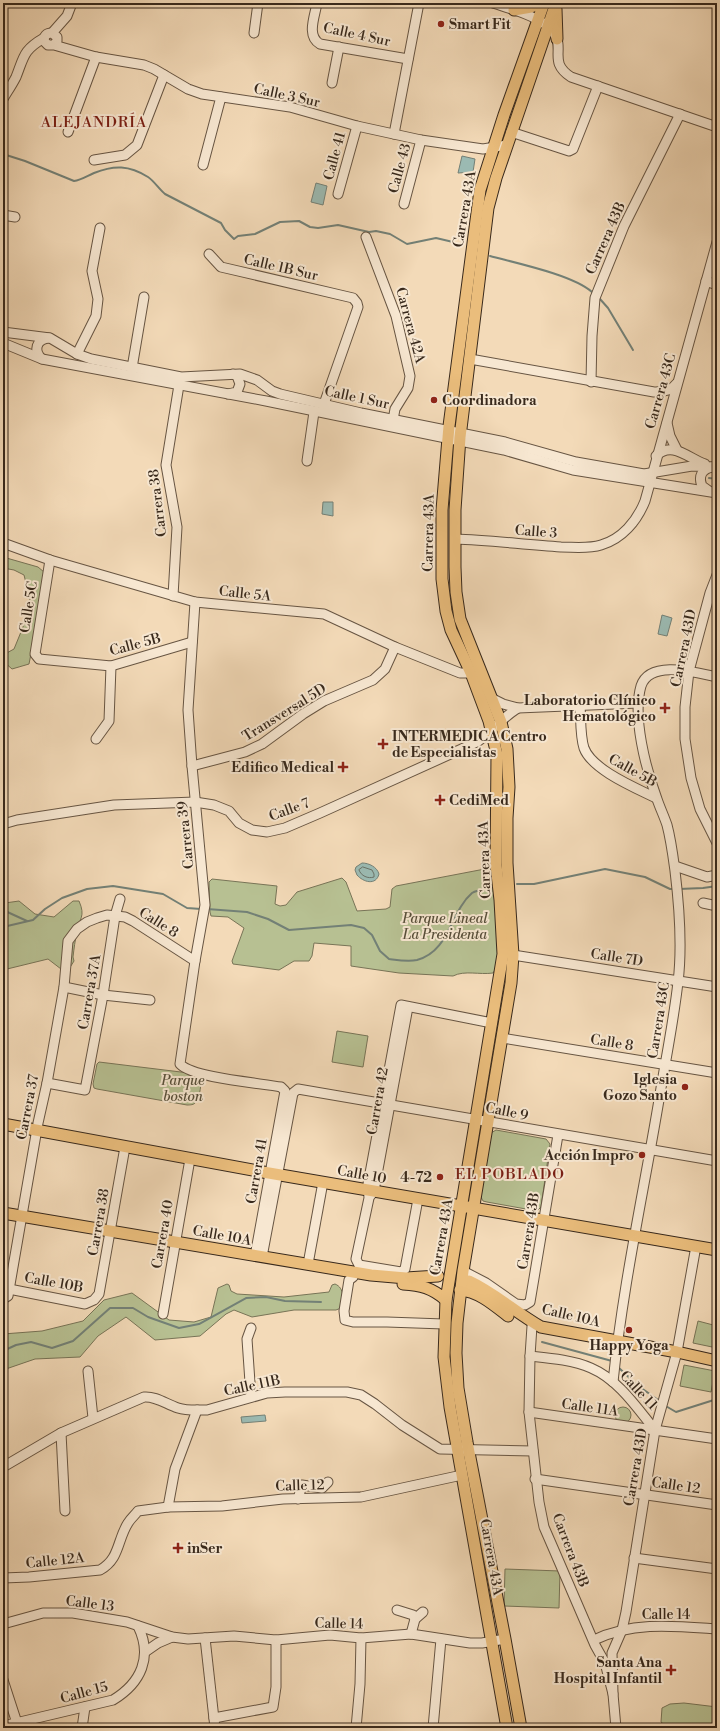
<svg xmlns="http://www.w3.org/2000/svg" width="720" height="1731" viewBox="0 0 720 1731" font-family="'Libre Bodoni',serif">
<rect width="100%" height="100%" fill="#f3dab8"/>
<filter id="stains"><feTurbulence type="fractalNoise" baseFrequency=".005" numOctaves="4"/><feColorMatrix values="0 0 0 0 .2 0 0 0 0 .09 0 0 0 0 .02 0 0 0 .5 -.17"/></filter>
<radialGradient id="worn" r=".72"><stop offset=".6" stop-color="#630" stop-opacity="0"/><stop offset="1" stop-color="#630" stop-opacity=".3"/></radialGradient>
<g fill="#b7c092" stroke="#787457">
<polygon points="3,557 38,567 44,572 43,592 29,664 12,669 3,661 3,655 14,649 23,627 30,599 24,575 14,570 3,568"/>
<path d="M490,868l4,9 4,69 -1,21 -4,6c-14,2 -28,-3 -40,3l-54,-3 -48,-7v-20l-37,-3 -2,13 -3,5h-15l-15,9 -46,-6 -1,-3 12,-33 -16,-11 -17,-1 -1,-4 -1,-30 3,-3 65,7 -2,18 5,2 6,-1 11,-13 45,-14 4,4 11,29 29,-2 4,-2 2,-18 4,-3z"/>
<path d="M19,901l16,13 19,3 19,-16h6c7,16 0,17 -2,31 -2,8 -3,17 -4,25l1,4 -5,8h-8l-13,-10 -45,11v-60l2,-7z"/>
<polygon points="337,1031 368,1036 363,1067 332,1062"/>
<path d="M99,1062l90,11 11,3c2,6 0,21 -4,26 -2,3 -6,3 -9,3l-90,-16 -3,-1 -1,-4 4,-20z"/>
<polygon points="496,1130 546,1139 550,1144 541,1207 537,1211 487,1202 483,1201 480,1195 491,1133"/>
<path d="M227,1284l2,1 2,6 6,3 47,3 45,-5 3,-7 3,-1c10,4 8,16 6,24l-5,2h-42l-42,7 -18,-7 -8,4 -26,22 -45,4 -29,-23 -28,19 -18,21 -45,2 -32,11v-36l39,-3 41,-10 21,-21 28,-7 37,27 25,2 17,-5 7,-29z"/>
<polygon points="698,1321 717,1326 717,1348 693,1343"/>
<polygon points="684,1365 715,1371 711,1392 680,1386"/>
<circle cx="623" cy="1415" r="8"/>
<polygon points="505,1569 560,1571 559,1608 504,1606"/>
<polygon points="684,1703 717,1707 717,1728 667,1727 661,1722 662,1708 670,1704"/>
</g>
<g fill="#9bbab2" stroke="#738076">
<polygon points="462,156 475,159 473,172 458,173"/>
<polygon points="316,183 327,186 323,205 311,202"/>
<polygon points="323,502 333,502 333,516 322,514"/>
<polygon points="662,615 672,618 667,636 658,634"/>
<path d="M362,863c7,0 15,4 17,11 -3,12 -16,8 -22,1l-2,-5 1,-3z"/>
<polygon points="265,1415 266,1421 242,1423 241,1417"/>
</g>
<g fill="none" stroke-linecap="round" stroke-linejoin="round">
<path stroke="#6a7267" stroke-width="1" d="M363,867l9,3 2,4v3c-6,2 -13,-1 -15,-7z"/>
<g stroke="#738076" stroke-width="2">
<path d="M3,154l22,7 49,20c7,-1 13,-5 20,-8 20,-8 35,-8 54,4 6,4 11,12 17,17l56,29 4,7 9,9 4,-3 17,-2 25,-12 19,-1 11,6 8,1 20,-3 31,7 7,-1 14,3 17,10 29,-6 17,4"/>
<path d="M490,256c26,7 83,19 102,36"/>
<polyline points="600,299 608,308 633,350"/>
<polyline points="709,478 717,479"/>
<polyline points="517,884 534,884 605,869 645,877 670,889 675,889"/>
<polyline points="679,889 703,888 717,886"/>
<path d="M207,909l40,3 21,7 21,11 62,-5 13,3 8,7 8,16 9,8c8,1 19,3 28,1 33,-9 33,-48 55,-67 5,-3 13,-4 18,-5"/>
<polyline points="3,910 27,921"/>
<polyline points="3,927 33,920 45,909 62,898 87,889 113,886 163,894 187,908 201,909"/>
<polyline points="542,1342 612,1361"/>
<polyline points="3,1351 16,1345 31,1342 52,1348 73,1341 110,1308 133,1308 148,1317 179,1328 199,1324 246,1298 266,1297 285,1301 321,1302"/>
<polyline points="618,1367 637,1385 661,1402"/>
<polyline points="664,1405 676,1412 717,1399"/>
</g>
<defs>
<g id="minor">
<path d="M317,3c-2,13 -11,33 3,41l88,15"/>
<path d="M493,3c18,6 50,14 61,30 11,17 -6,29 17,44l146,50"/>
<polyline points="52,33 67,16 72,3"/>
<polyline points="254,33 258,3"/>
<path d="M54,45l3,-4v-4l-5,-4c-6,0 -8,3 -8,8l4,4h6l42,12 48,8 10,4 34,20 14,5 88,13 67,19 64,14 62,9 24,-4"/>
<polyline points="332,83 339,47"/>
<path d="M3,99c4,-7 9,-14 13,-22 8,-20 7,-27 28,-39"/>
<polyline points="68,132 96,57"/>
<polyline points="511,132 569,151 573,149 598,86"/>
<polyline points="394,134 419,3"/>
<polyline points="94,160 125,155 137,145 164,75"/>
<polyline points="203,165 221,97"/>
<polyline points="338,194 357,126"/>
<polyline points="404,204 421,140"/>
<polyline points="3,215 15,217"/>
<polyline points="366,237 396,316 410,376 408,388 395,409 393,420"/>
<polyline points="209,254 221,267 353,298 357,303 358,307 324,404"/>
<polyline points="706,281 717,285"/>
<polyline points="3,332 50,338 77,354 91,359 181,377 240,374 257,380 272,391 280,394 361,413 505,442 576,462 644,474 692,466 713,467"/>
<polyline points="3,343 42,359 266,401 504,450 573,470 717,493"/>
<polyline points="77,354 96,316 98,299 92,271 100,228"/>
<path d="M42,359c-9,-8 -6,-20 7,-21"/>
<path d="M470,359l184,33c10,-1 16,0 22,-8"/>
<polyline points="132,368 144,297"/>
<polyline points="591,382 592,336 595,298 624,226 680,114"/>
<polyline points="228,394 237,392 240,384 237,376 233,374"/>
<polyline points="667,423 670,436 677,450"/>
<path d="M656,456c16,-16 33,3 49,8"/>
<polyline points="307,461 314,412"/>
<path d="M709,491l-7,-5c-4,-10 0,-17 10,-19"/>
<path d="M455,539c35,1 71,6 106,8 13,0 27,2 40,-2 21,-6 36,-24 44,-44l72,-259"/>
<polyline points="3,543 50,560 195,602 324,614 395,647 460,673 471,673 477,671"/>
<polyline points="50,560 35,654 39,659 111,666 192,642"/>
<polyline points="717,575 710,593 689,671 685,707 685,739 691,778 700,809 717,843"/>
<polyline points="173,596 177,527 166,465 179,385"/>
<path d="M195,602l-7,108 4,56 13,139 -10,56 -15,103c13,14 80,19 101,23l4,4 -30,165"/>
<polyline points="491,698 503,704 518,708 639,703"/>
<path d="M580,705c1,14 0,31 4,43 8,22 52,40 72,50"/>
<polyline points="96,739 109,721 111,666"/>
<polyline points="192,766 245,752 262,744 303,714 324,701 373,680 385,669 395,647"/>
<path d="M3,824l14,-4 97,-15 81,-3 19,3 15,6 10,12 13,7 15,2 18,-4 35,-15 157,-71c15,-11 26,-25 41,-34"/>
<polyline points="675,866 707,877 717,875"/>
<polyline points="703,903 717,906"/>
<polyline points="513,955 717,987"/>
<polyline points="64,987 103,995 150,1000"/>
<polyline points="502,1038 717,1073"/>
<polyline points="47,1083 85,1090 103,995 115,916 120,899"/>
<polyline points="371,1195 374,1191 408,1007"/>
<polyline points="418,1199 405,1269 401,1272 359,1265 356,1259 369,1198 368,1184 401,1005 492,1023"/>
<polyline points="262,1257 293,1093 298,1089 717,1161"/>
<polyline points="308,1264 323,1182"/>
<polyline points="463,1271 486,1283 516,1304 525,1305 530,1302 558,1135"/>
<polyline points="353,1277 349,1280 344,1311 345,1320 353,1322 387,1322 444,1324"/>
<polyline points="9,1289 85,1304 94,1300 99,1294 125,1147"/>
<polyline points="3,1299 8,1296 38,1123 47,1083 64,987 68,941 77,929 87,922 97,918 107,915 125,917 133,921 195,961"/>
<polyline points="163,1314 190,1159"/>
<polyline points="532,1326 530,1356 529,1412 539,1502 544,1527 554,1550 595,1645 605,1663 613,1694 616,1728"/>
<polyline points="251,1328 247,1339 251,1397"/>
<path d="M530,1356c19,2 43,4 61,12 28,12 46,40 64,62"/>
<polyline points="88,1371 93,1418"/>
<path d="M613,1382c10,-99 32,-196 48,-294 6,-35 13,-70 17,-106 4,-32 1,-78 -3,-111 -2,-15 -4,-31 -8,-46 -3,-9 -7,-17 -10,-26 -11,-30 -25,-82 -16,-113 9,-27 56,-13 76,-9"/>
<polyline points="529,1412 717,1439"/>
<polyline points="61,1433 65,1511"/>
<path d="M3,1467l58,-34 83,-36c12,-1 22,7 34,11 9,3 19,2 29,2l60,-17 18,-1h62l14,3 14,9 27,21 38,24 93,2"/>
<polyline points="535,1479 717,1505"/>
<polyline points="298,1499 302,1485 322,1488 328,1482"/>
<polyline points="168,1507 175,1469 197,1410"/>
<polyline points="634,1558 717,1569"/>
<path d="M3,1578l26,-1 71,-7c20,-11 17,-30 28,-47 3,-5 7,-8 10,-12l30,-4 54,-1 61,-7 78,-2 101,-22"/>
<polyline points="397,1610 413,1615 415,1619 411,1634"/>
<polyline points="415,1619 423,1612"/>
<polyline points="3,1624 43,1613 73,1613 127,1622 172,1637 188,1639 234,1636 276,1640 330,1635 361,1638 411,1634 470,1643 482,1643 505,1639"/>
<polyline points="205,1638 215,1728"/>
<path d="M594,1640c39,-19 81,-14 123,-11"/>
<polyline points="145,1652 158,1643 172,1637"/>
<polyline points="3,1680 17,1723"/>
<polyline points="613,1694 612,1653 622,1630 626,1612 655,1430 677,1352 696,1246"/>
<polyline points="214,1718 273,1707 276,1687 276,1640"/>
<path d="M3,1726l110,-26c28,-17 40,-43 25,-74"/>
<polyline points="82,1728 85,1707"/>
<polyline points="356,1728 360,1684 361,1638"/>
<polyline points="433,1728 441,1639"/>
</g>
<g id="major">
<polyline points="556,9 557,39"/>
<polyline points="514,10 531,7 540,3"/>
<polyline points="3,1124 263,1172 717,1250"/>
<polyline points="3,1213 371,1275 406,1278 438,1276"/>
<path d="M469,1281c26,12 47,32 72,46l136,25 40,9"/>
<path d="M403,1284c18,1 29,4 43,16"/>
<path d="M460,1290c18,1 34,15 48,26"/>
<polyline points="507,1728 450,1407 444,1357 446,1300 503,954 500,900 496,865 497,755 489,721 471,673 451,630 446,611 442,579 442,510 449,426 480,190 504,115 544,3"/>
<polyline points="521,1728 505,1639 467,1442 458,1388 456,1353 457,1323 463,1271 511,983 513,955 507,863 507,818 509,787 507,749 501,722 460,619 456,592 455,567 455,510 460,437 488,208 496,178 556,3"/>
</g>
</defs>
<use href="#minor" stroke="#675543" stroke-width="11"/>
<use href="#major" stroke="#38291c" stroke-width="13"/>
<use href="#minor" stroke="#f7e7d1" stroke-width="9"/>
<use href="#major" stroke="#eabd7c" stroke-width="11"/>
</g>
<g fill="#8f2418" stroke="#f7e7d1" stroke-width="1.5">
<circle cx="441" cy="24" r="4"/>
<circle cx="434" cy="400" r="4"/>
<path d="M663 702h4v4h4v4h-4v4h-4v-4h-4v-4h4z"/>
<path d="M381 738h4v4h4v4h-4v4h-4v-4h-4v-4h4z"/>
<path d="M341 761h4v4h4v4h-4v4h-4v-4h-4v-4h4z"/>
<path d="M438 794h4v4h4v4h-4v4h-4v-4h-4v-4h4z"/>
<circle cx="685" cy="1087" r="4"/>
<circle cx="642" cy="1155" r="4"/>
<circle cx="440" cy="1177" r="4"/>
<circle cx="629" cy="1330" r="4"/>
<path d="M176 1542h4v4h4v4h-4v4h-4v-4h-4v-4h4z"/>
<path d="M669 1664h4v4h4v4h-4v4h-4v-4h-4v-4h4z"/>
</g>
<g text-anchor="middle" stroke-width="4" stroke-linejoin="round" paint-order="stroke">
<g font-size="14" font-weight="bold" fill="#38291c" stroke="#f7e7d1" text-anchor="end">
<text x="449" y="29" text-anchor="start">Smart Fit</text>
<text x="442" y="405" text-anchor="start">Coordinadora</text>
<text x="656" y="705">Laboratorio Clínico<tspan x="656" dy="16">Hematológico</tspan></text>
<text x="392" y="741" text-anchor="start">INTERMEDICA Centro<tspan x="392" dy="16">de Especialistas</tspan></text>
<text x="334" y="772">Edifico Medical</text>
<text x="449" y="805" text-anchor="start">CediMed</text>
<text x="677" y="1084">Iglesia<tspan x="677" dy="16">Gozo Santo</tspan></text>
<text x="634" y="1160">Acción Impro</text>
<text x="432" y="1182">4-72</text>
<text x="629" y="1350" text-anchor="middle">Happy Yoga</text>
<text x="187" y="1553" text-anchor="start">inSer</text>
<text x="662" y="1667">Santa Ana<tspan x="662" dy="16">Hospital Infantil</tspan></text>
</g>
<g font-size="14" fill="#38291c" stroke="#f7e7d1">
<text transform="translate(357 34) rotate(12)" y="5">Calle 4 Sur</text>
<text transform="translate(287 95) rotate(12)" y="5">Calle 3 Sur</text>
<text transform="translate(334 156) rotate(-75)" y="5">Calle 41</text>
<text transform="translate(399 168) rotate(-75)" y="5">Calle 43</text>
<text transform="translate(464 209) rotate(-80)" y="5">Carrera 43A</text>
<text transform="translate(605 238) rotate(-66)" y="5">Carrera 43B</text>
<text transform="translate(281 267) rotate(13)" y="5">Calle 1B Sur</text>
<text transform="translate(411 325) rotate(75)" y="5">Carrera 42A</text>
<text transform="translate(660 391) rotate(-74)" y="5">Carrera 43C</text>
<text transform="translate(357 397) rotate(12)" y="5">Calle 1 Sur</text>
<text transform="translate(157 503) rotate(-97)" y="5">Carrera 38</text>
<text transform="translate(536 531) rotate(4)" y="5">Calle 3</text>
<text transform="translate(428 533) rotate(-89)" y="5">Carrera 43A</text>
<text transform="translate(245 593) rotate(6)" y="5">Calle 5A</text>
<text transform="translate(28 607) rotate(-81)" y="5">Calle 5C</text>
<text transform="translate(135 644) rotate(-15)" y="5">Calle 5B</text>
<text transform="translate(683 648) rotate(-78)" y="5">Carrera 43D</text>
<text transform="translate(284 712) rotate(-32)" y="5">Transversal 5D</text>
<text transform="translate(633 770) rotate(29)" y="5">Calle 5B</text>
<text transform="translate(289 809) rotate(-20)" y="5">Calle 7</text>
<text transform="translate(185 835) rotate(-96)" y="5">Carrera 39</text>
<text transform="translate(484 860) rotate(-92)" y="5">Carrera 43A</text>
<text transform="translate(159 922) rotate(32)" y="5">Calle 8</text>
<text transform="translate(617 957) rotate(9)" y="5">Calle 7D</text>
<text transform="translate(89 992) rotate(-80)" y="5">Carrera 37A</text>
<text transform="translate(658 1020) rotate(-81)" y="5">Carrera 43C</text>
<text transform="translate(612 1042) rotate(9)" y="5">Calle 8</text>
<text transform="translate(377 1101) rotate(-80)" y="5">Carrera 42</text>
<text transform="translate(27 1107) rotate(-79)" y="5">Carrera 37</text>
<text transform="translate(507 1111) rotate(11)" y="5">Calle 9</text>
<text transform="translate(256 1171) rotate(-80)" y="5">Carrera 41</text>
<text transform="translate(362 1174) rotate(10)" y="5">Calle 10</text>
<text transform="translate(98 1222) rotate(-80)" y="5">Carrera 38</text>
<text transform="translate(528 1231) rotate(-81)" y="5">Carrera 43B</text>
<text transform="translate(162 1234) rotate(-80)" y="5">Carrera 40</text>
<text transform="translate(222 1235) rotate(10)" y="5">Calle 10A</text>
<text transform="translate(441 1237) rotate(-80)" y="5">Carrera 43A</text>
<text transform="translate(54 1282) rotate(10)" y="5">Calle 10B</text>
<text transform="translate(571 1315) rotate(13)" y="5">Calle 10A</text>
<text transform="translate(252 1385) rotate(-12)" y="5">Calle 11B</text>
<text transform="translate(639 1390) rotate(47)" y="5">Calle 11</text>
<text transform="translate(590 1407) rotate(8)" y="5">Calle 11A</text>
<text transform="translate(635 1467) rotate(-80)" y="5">Carrera 43D</text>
<text transform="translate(300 1485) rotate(-2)" y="5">Calle 12</text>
<text transform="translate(676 1485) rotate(8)" y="5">Calle 12</text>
<text transform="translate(571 1550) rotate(69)" y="5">Carrera 43B</text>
<text transform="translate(492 1557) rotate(80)" y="5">Carrera 43A</text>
<text transform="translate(55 1560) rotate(-6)" y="5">Calle 12A</text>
<text transform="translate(90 1603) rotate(7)" y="5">Calle 13</text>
<text x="666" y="1619">Calle 14</text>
<text transform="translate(339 1623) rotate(1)" y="5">Calle 14</text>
<text transform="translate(84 1692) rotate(-15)" y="5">Calle 15</text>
</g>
<g font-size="14" font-style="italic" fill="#584f3a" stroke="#f7e7d1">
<text x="445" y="923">Parque Lineal<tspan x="445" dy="16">La Presidenta</tspan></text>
<text x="183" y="1085">Parque<tspan x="183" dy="16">boston</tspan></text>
</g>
<g font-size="15" letter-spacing="1" fill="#7a1f14" stroke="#f7e7d1">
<text x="94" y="127">ALEJANDRÍA</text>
<text x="510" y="1179">EL POBLADO</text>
</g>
</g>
<rect width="720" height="1731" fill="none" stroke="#f3dab8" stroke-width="16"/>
<rect x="4" y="4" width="712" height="1723" fill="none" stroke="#38291c" stroke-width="2"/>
<rect x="8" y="8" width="704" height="1715" fill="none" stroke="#38291c"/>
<rect width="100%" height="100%" filter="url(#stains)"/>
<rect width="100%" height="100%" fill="url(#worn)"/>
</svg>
